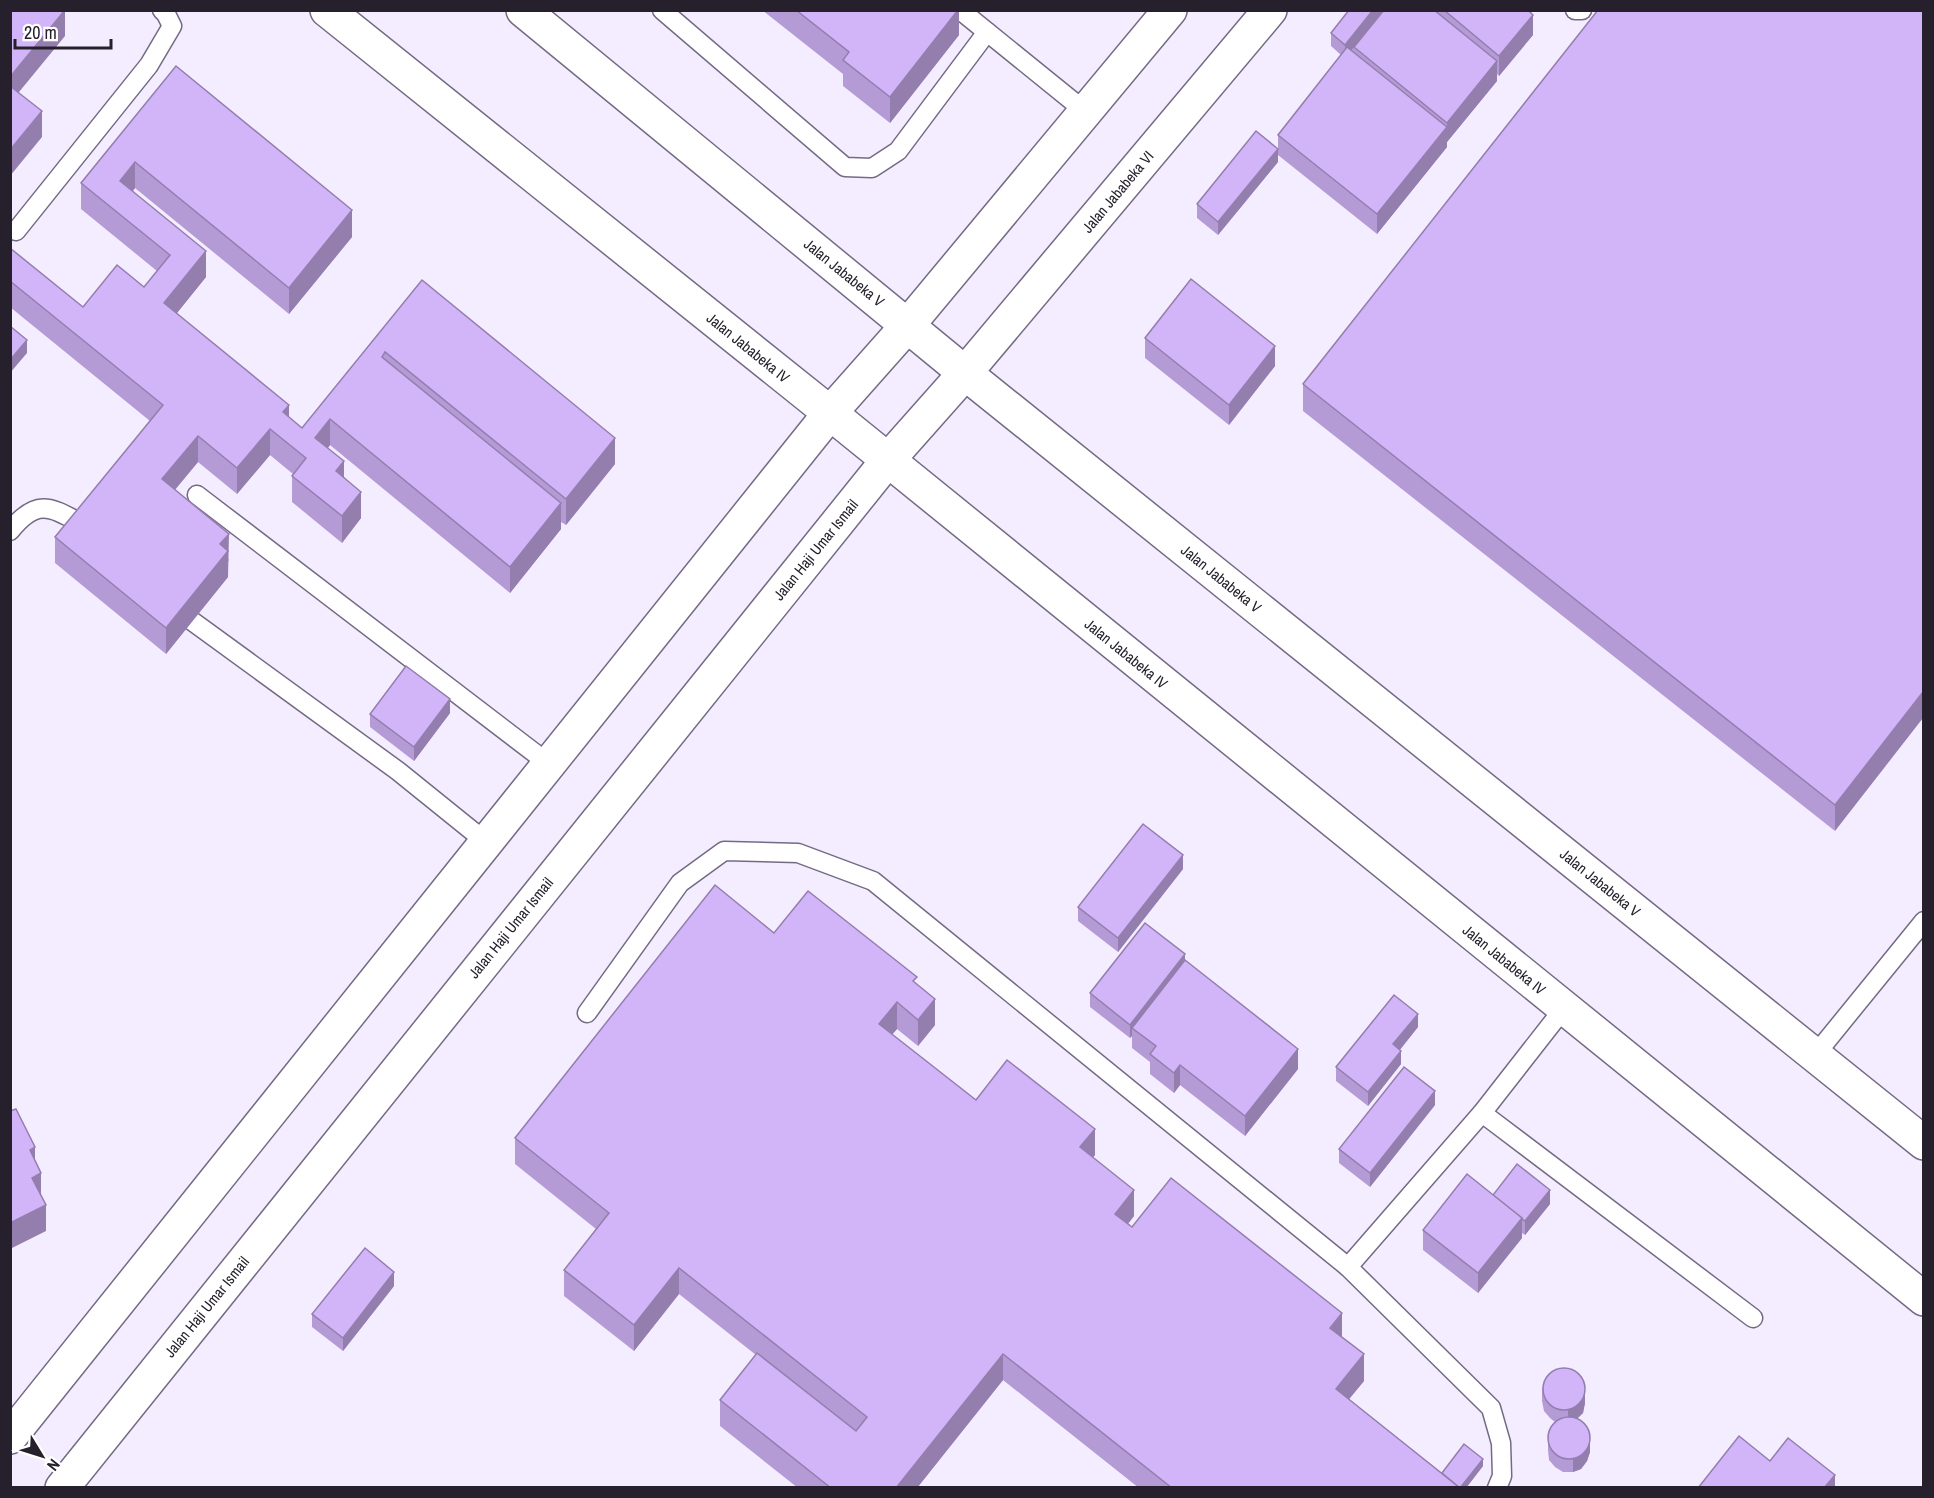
<svg xmlns="http://www.w3.org/2000/svg" width="1934" height="1498" viewBox="0 0 1934 1498" font-family="'Archivo Narrow',sans-serif">
<rect width="100%" height="100%" fill="#f4edff"/>
<g fill="none" stroke-linecap="round" stroke-linejoin="round">
<defs>
<g id="service">
<polyline points="662,10 845,167 872,168 898,151 987,32"/>
<polyline points="960,10 1086,112"/>
<polyline points="1575,10 1582,10"/>
<polyline points="16,231 149,65 172,26 166,14 162,10"/>
<polyline points="197,495 549,764"/>
<path d="M10,531c28,-35 42,-23 76,-5"/>
<polyline points="192,621 398,771 486,842"/>
<polyline points="587,1013 680,883 724,851 798,853 873,881 1348,1267 1482,1113 1564,1008"/>
<polyline points="1815,1055 1924,921"/>
<polyline points="1482,1113 1753,1318"/>
<polyline points="1348,1267 1491,1408 1501,1443 1502,1476 1497,1488"/>
</g>
<g id="tertiary">
<polyline points="327,10 830,413 1924,1299"/>
<polyline points="523,10 965,373 1924,1143"/>
<polyline points="10,1437 830,413 908,325 1170,10"/>
<polyline points="62,1488 887,461 965,373 1270,10"/>
</g>
</defs>
<use href="#service" stroke="#756a84" stroke-width="21"/>
<use href="#tertiary" stroke="#756a84" stroke-width="36"/>
<use href="#service" stroke="#fff" stroke-width="18"/>
<use href="#tertiary" stroke="#fff" stroke-width="33"/>
</g>
<g fill="#b59bd5">
<polygon points="762,10 959,10 959,35 890,123 843,86 843,74"/>
<polygon points="1349,10 1528,10 1533,35 1499,76 1497,74 1497,81 1447,142 1447,147 1377,234 1278,155 1278,135 1341,55 1331,46 1331,33"/>
<polygon points="1923,10 1835,831 1303,411 1303,384"/>
<polygon points="176,66 352,237 289,314 135,188 133,191 206,277 177,313 289,417 302,428 422,280 615,464 566,525 561,522 561,529 510,593 330,445 328,448 344,477 361,518 342,543 292,502 292,476 293,474 270,455 237,494 198,462 175,490 229,560 228,561 228,577 166,654 55,563 55,537 150,421 10,307 10,248 83,307 144,287 157,271 81,209 81,183"/>
<polygon points="1278,162 1218,235 1197,218 1197,204"/>
<polygon points="1145,338 1275,366 1229,425 1145,358"/>
<polygon points="450,713 414,761 370,727 370,714"/>
<polygon points="1183,869 1118,952 1078,921 1078,907"/>
<polygon points="774,933 917,984 935,1025 918,1046 897,1029 892,1034 976,1100 1095,1155 1093,1157 1134,1216 1128,1224 1132,1227 1342,1337 1364,1381 1349,1399 1442,1473 1483,1466 1466,1488 1139,1488 1003,1380 917,1488 798,1488 720,1426 720,1400 756,1355 679,1294 634,1351 564,1296 564,1270 596,1229 515,1164 515,1138"/>
<polygon points="1185,960 1298,1069 1245,1136 1180,1085 1174,1093 1150,1074 1150,1062 1132,1048 1132,1036 1130,1038 1090,1007 1090,993"/>
<polygon points="1418,1027 1400,1050 1401,1064 1368,1106 1336,1081 1336,1067"/>
<polygon points="1435,1105 1370,1187 1339,1163 1339,1149"/>
<polygon points="1493,1195 1550,1204 1525,1235 1522,1233 1522,1238 1478,1293 1423,1250 1423,1230"/>
<polygon points="394,1286 343,1351 312,1327 312,1314"/>
<polygon points="1542,1388 1585,1403 1583,1413 1577,1418 1590,1452 1587,1461 1581,1469 1573,1472 1563,1472 1555,1467 1549,1460 1548,1450 1548,1437 1555,1422 1550,1418 1544,1411 1542,1401"/>
</g>
<g fill="#937eae">
<polygon points="65,10 65,36 10,103 10,77"/>
<polygon points="958,10 959,10 959,35 890,123 890,97"/>
<polygon points="1373,10 1385,10 1345,58 1345,45"/>
<polygon points="1533,15 1533,35 1499,76 1499,56"/>
<polygon points="1497,61 1497,81 1447,142 1447,147 1377,234 1377,214 1447,127 1447,123"/>
<polygon points="42,111 42,137 10,176 10,150"/>
<polygon points="1278,149 1278,162 1218,235 1218,222"/>
<polygon points="135,162 135,188 120,207 120,181"/>
<polygon points="352,210 352,237 289,314 289,288"/>
<polygon points="206,251 206,277 164,329 164,303"/>
<polygon points="27,340 27,353 10,373 10,360"/>
<polygon points="1275,346 1275,366 1229,425 1229,405"/>
<polygon points="289,405 289,431 283,412"/>
<polygon points="330,419 330,445 315,464 315,438"/>
<polygon points="270,429 270,455 237,494 237,468"/>
<polygon points="198,436 198,462 162,505 162,479"/>
<polygon points="615,438 615,464 566,525 566,499"/>
<polygon points="344,461 344,488 336,471"/>
<polygon points="361,492 361,518 342,543 342,516"/>
<polygon points="561,503 561,529 510,593 510,567"/>
<polygon points="229,534 228,577 166,654 166,628 220,544"/>
<polygon points="1923,692 1923,718 1835,831 1835,805"/>
<polygon points="450,699 450,713 414,761 414,747"/>
<polygon points="1183,855 1183,869 1118,952 1118,938"/>
<polygon points="1185,954 1185,968 1132,1028 1132,1036 1130,1038 1130,1025"/>
<polygon points="935,999 935,1025 918,1046 918,1020"/>
<polygon points="897,1002 897,1029 879,1050 879,1024"/>
<polygon points="1418,1014 1418,1027 1393,1058 1393,1044"/>
<polygon points="1298,1049 1298,1069 1245,1136 1245,1116"/>
<polygon points="1401,1051 1401,1064 1368,1106 1368,1092"/>
<polygon points="1180,1065 1180,1085 1174,1093 1174,1073"/>
<polygon points="1435,1091 1435,1105 1370,1187 1370,1173"/>
<polygon points="1095,1129 1095,1155 1080,1174 1080,1147"/>
<polygon points="35,1147 35,1174 30,1150"/>
<polygon points="41,1173 41,1199 32,1178"/>
<polygon points="1134,1190 1134,1216 1115,1240 1115,1214"/>
<polygon points="1550,1190 1550,1204 1525,1235 1525,1221"/>
<polygon points="46,1205 46,1231 10,1249 10,1223"/>
<polygon points="1522,1218 1522,1238 1478,1293 1478,1273"/>
<polygon points="679,1268 679,1294 634,1351 634,1325"/>
<polygon points="394,1272 394,1286 343,1351 343,1338"/>
<polygon points="1342,1313 1342,1340 1330,1328"/>
<polygon points="1003,1354 1003,1380 917,1488 896,1488"/>
<polygon points="1364,1354 1364,1381 1336,1415 1336,1389"/>
<polygon points="1585,1390 1585,1403 1583,1413 1577,1419 1568,1423 1568,1409"/>
<polygon points="1590,1438 1590,1452 1587,1461 1581,1469 1573,1472 1573,1459"/>
<polygon points="1483,1459 1483,1466 1466,1488 1460,1488"/>
<polygon points="1835,1475 1835,1488 1824,1488"/>
</g>
<g fill="#d2b4f8" stroke="#937eae" stroke-width="1.5">
<polygon points="10,10 65,10 10,77"/>
<polygon points="796,10 958,10 890,97 843,60 849,52"/>
<polygon points="1349,10 1373,10 1345,45 1331,33"/>
<polygon points="1384,10 1434,10 1497,61 1447,123 1354,47"/>
<polygon points="1444,10 1528,10 1533,15 1499,56"/>
<polygon points="1598,10 1923,10 1923,692 1835,805 1303,384"/>
<polygon points="1347,47 1447,127 1377,214 1278,135"/>
<polygon points="176,66 352,210 289,288 135,162 120,181 206,251 164,303 289,405 283,412 302,428 422,280 615,438 566,499 385,352 382,357 561,503 510,567 330,419 315,438 344,461 336,471 361,492 342,516 292,476 306,458 270,429 237,468 198,436 162,479 229,534 220,544 228,551 166,628 55,537 163,405 10,281 10,248 83,307 117,265 144,287 170,255 81,183"/>
<polygon points="10,86 42,111 10,150"/>
<polygon points="1256,131 1278,149 1218,222 1197,204"/>
<polygon points="1191,279 1275,346 1229,405 1145,338"/>
<polygon points="10,326 27,340 10,360"/>
<polygon points="406,666 450,699 414,747 370,714"/>
<polygon points="1143,824 1183,855 1118,938 1078,907"/>
<polygon points="715,885 774,933 808,891 917,977 913,981 935,999 918,1020 897,1002 879,1024 976,1100 1007,1060 1095,1129 1080,1147 1134,1190 1115,1214 1132,1227 1171,1178 1342,1313 1330,1328 1364,1354 1336,1389 1460,1488 1172,1488 1003,1354 896,1488 831,1488 720,1400 757,1353 856,1431 867,1417 679,1268 634,1325 564,1270 609,1213 515,1138"/>
<polygon points="1145,923 1185,954 1130,1025 1090,993"/>
<polygon points="1185,960 1298,1049 1245,1116 1180,1065 1174,1073 1150,1054 1156,1046 1132,1028"/>
<polygon points="1394,995 1418,1014 1393,1044 1401,1051 1368,1092 1336,1067"/>
<polygon points="1404,1067 1435,1091 1370,1173 1339,1149"/>
<polygon points="16,1109 35,1147 30,1150 41,1173 32,1178 46,1205 10,1223 10,1111"/>
<polygon points="1517,1164 1550,1190 1525,1221 1522,1219 1522,1218 1493,1195"/>
<polygon points="1467,1174 1522,1218 1478,1273 1423,1230"/>
<polygon points="365,1248 394,1272 343,1338 312,1314"/>
<circle cx="1564" cy="1389" r="21"/>
<circle cx="1569" cy="1438" r="21"/>
<polygon points="1739,1436 1770,1461 1788,1438 1835,1475 1824,1488 1698,1488"/>
<polygon points="1464,1444 1483,1459 1460,1488 1442,1473"/>
</g>
<g text-anchor="middle" stroke-width="6" stroke-linejoin="round" paint-order="stroke">
<g font-size="15" fill="#25202b" stroke="#fff">
<text transform="translate(1118 192) rotate(-50)" y="5">Jalan Jababeka VI</text>
<text transform="translate(844 273) rotate(39)" y="5">Jalan Jababeka V</text>
<text transform="translate(748 348) rotate(39)" y="5">Jalan Jababeka IV</text>
<text transform="translate(816 550) rotate(-51)" y="5">Jalan Haji Umar Ismail</text>
<text transform="translate(1221 579) rotate(39)" y="5">Jalan Jababeka V</text>
<text transform="translate(1126 654) rotate(39)" y="5">Jalan Jababeka IV</text>
<text transform="translate(1600 883) rotate(39)" y="5">Jalan Jababeka V</text>
<text transform="translate(511 928) rotate(-51)" y="5">Jalan Haji Umar Ismail</text>
<text transform="translate(1504 960) rotate(39)" y="5">Jalan Jababeka IV</text>
<text transform="translate(207 1307) rotate(-51)" y="5">Jalan Haji Umar Ismail</text>
</g>
</g>
<rect width="1934" height="1498" fill="none" stroke="#25202b" stroke-width="24"/>
<g transform="translate(42 1456) rotate(128)" stroke="#ffffff" stroke-width="4.5" paint-order="stroke">
<path d="M0-4.5L10 22L0 15L-10 22Z" fill="#25202b"/>
<text y="-9" font-size="16" font-weight="bold" text-anchor="middle" fill="#25202b">N</text>
</g>
<path d="M15 39v9h96v-9" fill="none" stroke="#25202b" stroke-width="3"/>
<text x="24" y="39" font-size="18" fill="#25202b" stroke="#ffffff" stroke-width="4.5" paint-order="stroke">20 m</text>
</svg>
